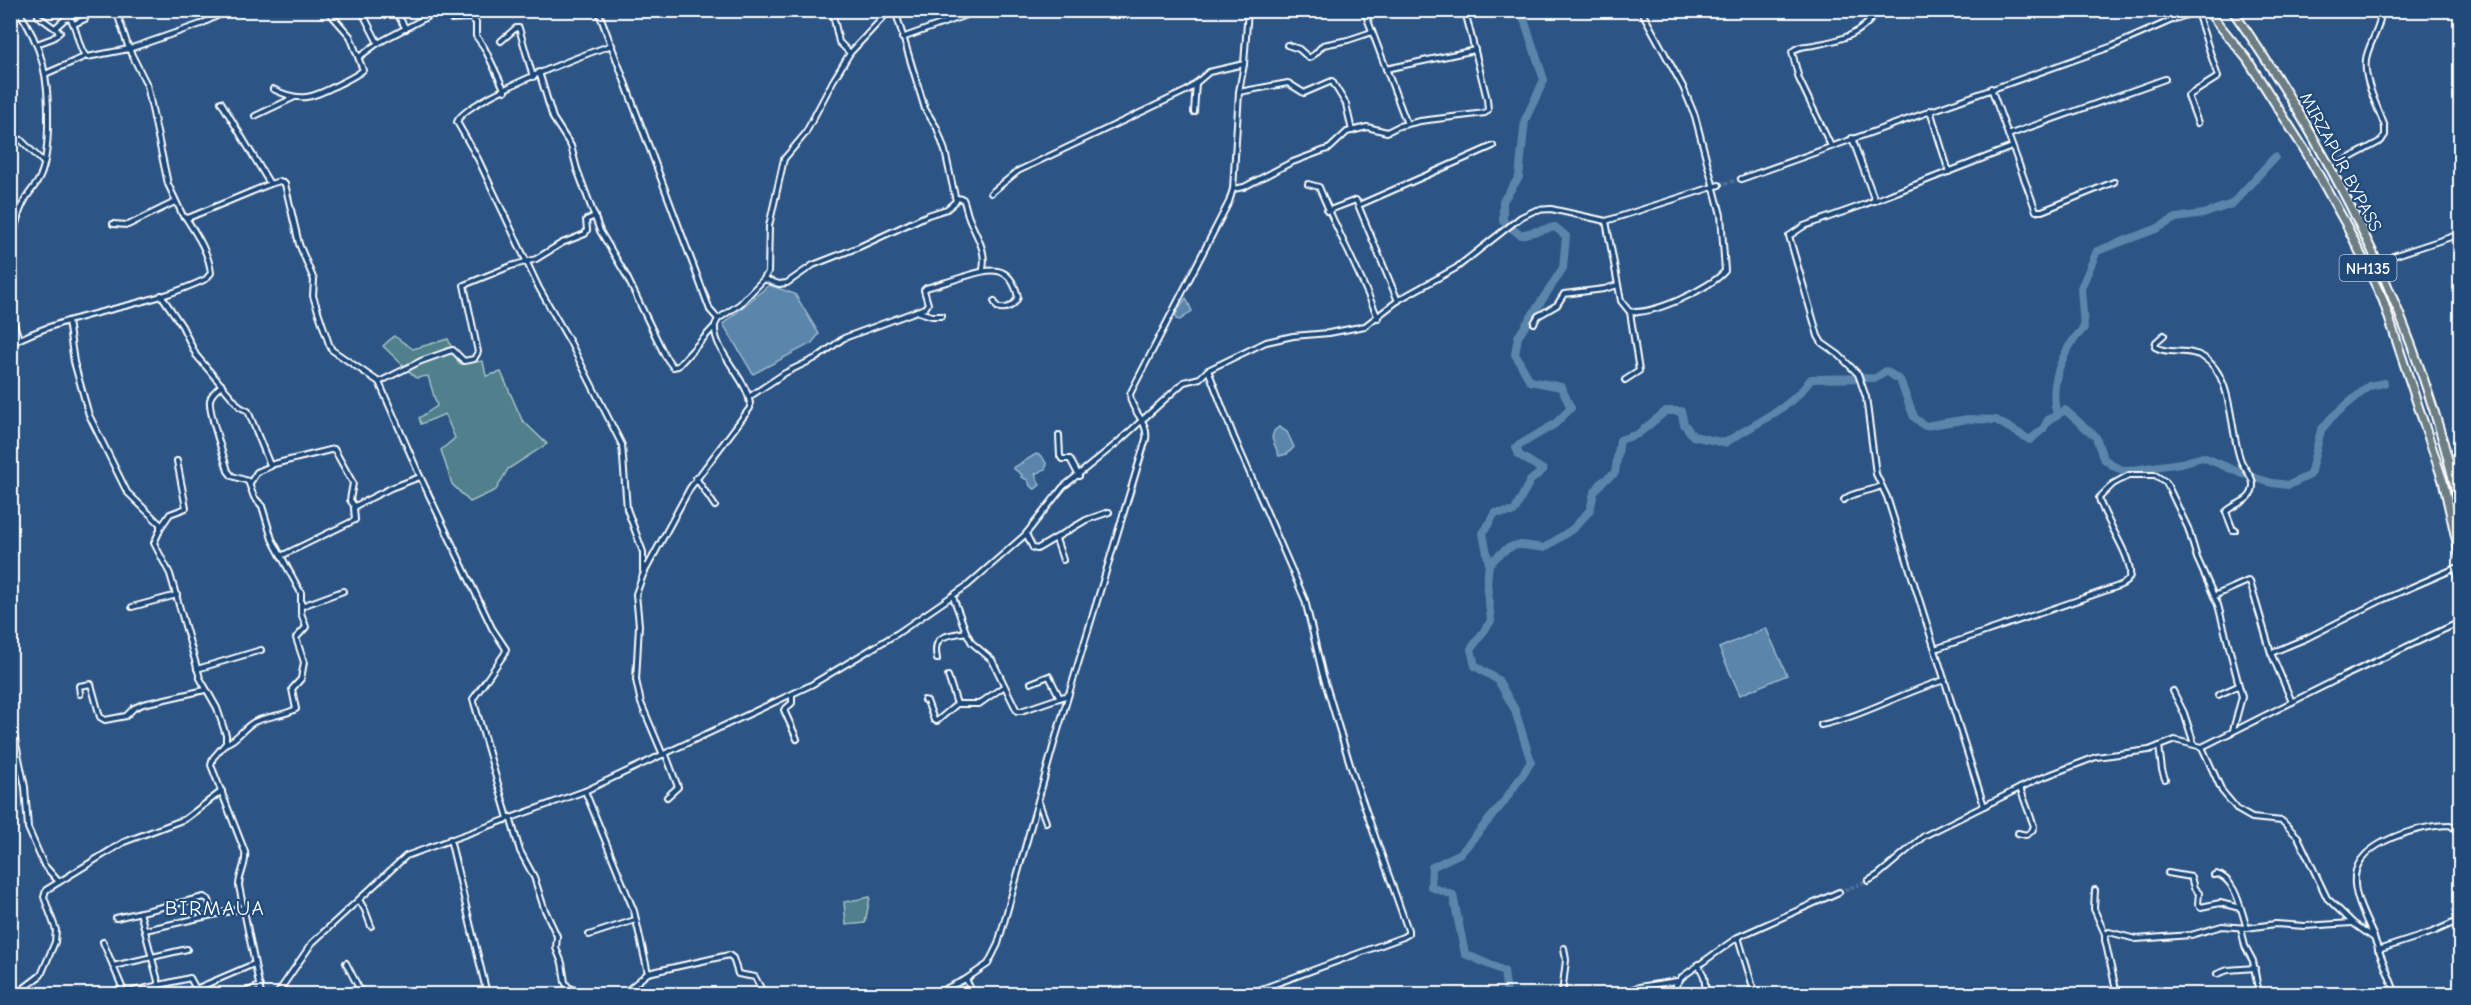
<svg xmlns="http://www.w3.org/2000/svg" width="2471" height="1005" viewBox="0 0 2471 1005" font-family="'Comic Neue',sans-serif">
<rect width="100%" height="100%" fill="#2c5585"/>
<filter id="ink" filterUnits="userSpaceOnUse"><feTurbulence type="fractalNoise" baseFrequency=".0167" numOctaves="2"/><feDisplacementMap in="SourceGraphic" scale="12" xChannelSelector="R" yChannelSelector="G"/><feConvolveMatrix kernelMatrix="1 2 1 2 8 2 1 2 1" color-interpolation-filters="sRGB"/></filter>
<g filter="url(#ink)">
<g fill="#50808b" stroke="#a8c0c5" stroke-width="1.5">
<polygon points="394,336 413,349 448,339 459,364 483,361 486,376 501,372 522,420 547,444 508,469 496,490 470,502 452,484 441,450 455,438 445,414 421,424 419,418 437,406 428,376 416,378 383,346"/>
<polygon points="870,897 865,923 846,925 844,902"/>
</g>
<g fill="#5a86ab" stroke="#9cb6cd" stroke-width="1.5">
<polygon points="769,285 795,294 819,334 812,343 753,374 723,324"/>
<polygon points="1186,298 1192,311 1180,320 1176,319 1176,313"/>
<polygon points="1279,427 1287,432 1294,447 1287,454 1279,456 1272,438 1274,431"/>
<polygon points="1036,454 1042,456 1047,465 1045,469 1035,474 1040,485 1035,489 1030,486 1028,480 1021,477 1022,475 1013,468"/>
<polygon points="1766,628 1787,675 1740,695 1719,648"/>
</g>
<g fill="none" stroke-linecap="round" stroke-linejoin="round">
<g stroke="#5a86ab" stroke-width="4.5">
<polyline points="1242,68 1244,43"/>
<polyline points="1130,498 1147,440"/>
</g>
<g stroke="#5a86ab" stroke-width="8">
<path d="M2057,414c-9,-29 6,-66 27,-86l-3,-40 16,-37 59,-22 20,-11 27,-4 29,-10 43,-47"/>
<path d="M1489,564c24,-22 23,-21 55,-16l30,-20 16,-18 4,-17 8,-11 13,-9 5,-33 18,-6 28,-23h15l3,13 9,12 32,7c30,-20 66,-34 86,-64l65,-1 10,-7 14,9 14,37 11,9 43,-7 28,1 34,20 13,-11 5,-9 17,-10 31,27 7,21 12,9 11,4 55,-8 22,-6 40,17 29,9 17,2 21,-10 11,-45 11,-13 37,-31 15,-3"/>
<polyline points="1507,994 1504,971 1465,954 1453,895 1431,887 1432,867 1461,853 1503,803 1531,762 1515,710 1498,680 1475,666 1471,649 1491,621 1487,583 1489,564 1483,533 1495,513 1514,512 1530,481 1543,470 1519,455 1516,447 1555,424 1571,408 1561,387 1530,381 1515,354 1518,337 1563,268 1566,236 1555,227 1520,235 1503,221 1503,201 1519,177 1525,120 1544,80 1521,10"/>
</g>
<g stroke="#4c6e97" stroke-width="4" stroke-dasharray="4 2" stroke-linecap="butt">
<polyline points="1719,185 1741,179"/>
<polyline points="1839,892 1868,881"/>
</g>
<defs>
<g id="street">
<polyline points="116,10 129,49 147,85 168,184 183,216 188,218 270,184 280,181 285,184 299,244 314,280 313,296 329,344 332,350 379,382 419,474 492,628 506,649 505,653 473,699 508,818"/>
<polyline points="361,10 378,43"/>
<polyline points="395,10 406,29"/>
<polyline points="445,10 451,19 470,18 476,22 476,36 484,47 505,91"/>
<polyline points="598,10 710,310 718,319"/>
<polyline points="832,10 839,42 850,53"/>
<polyline points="1364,10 1407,124"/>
<polyline points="2197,12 2218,77 2188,96 2198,123"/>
<polyline points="473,19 477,10"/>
<polyline points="74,24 85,19 83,10"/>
<path d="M56,27l9,-8 5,-1c8,11 8,32 17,39l42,-8 72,-25 28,-14"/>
<polyline points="902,38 980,10"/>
<polyline points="501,41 516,28 519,28 533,77"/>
<polyline points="37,44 53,38 60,32 38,16"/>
<path d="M612,45c-27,9 -148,55 -155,77l21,37 61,129 31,54 52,103 5,64 16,43v19"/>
<polyline points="1287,45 1299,49 1309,58 1315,54 1323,45 1348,40 1372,32"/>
<polyline points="359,57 378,43 440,10"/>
<polyline points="1386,69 1475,50"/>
<polyline points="539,72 553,118 571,146 577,169 600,231 626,275 665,356 673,367 678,366 713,328"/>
<polyline points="45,74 84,57"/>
<polyline points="1991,88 2036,211 2042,211 2114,182"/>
<path d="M273,89c27,14 40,9 66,-5 8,-4 17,-8 24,-14l-13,-34 -23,-26"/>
<polyline points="1239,92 1288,83 1304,93 1332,81 1346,104 1352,131"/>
<polyline points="221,102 270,184"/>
<polyline points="1930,110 1949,172"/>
<polyline points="1194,112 1196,83"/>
<polyline points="255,116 295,97"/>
<polyline points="10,135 21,140 43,162"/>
<polyline points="2008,135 2165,79"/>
<polyline points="1852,138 1875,201"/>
<path d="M1831,146l-32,-67 -7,-27c5,-6 14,-6 22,-7 28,-5 48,-10 64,-35"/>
<path d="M2344,161l37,-20 4,-6v-8c-7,-20 -22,-47 -19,-68 3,-17 15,-30 15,-49"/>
<polyline points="1741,179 2113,46 2172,20 2201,10"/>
<path d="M1308,184l11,3c18,44 41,86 59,131"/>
<polyline points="1233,189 1244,187 1290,163 1330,148 1347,132 1367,127 1387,132 1399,126 1420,121 1485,113 1488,110 1487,99 1465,11"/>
<polyline points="991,193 1018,171 1188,90 1209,72 1244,64"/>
<path d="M956,198l7,1c3,6 3,12 6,19 7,18 18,32 14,51"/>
<polyline points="1359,205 1493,146"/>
<polyline points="1327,211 1356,200 1398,301"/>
<path d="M1606,221l15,80 8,10c21,6 82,-23 96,-40l-4,-56 -26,-99 -12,-29 -42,-77"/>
<polyline points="113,224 128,225 175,202"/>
<path d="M10,253c4,-18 6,-37 15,-53 4,-8 11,-14 15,-23 7,-16 8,-36 8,-54 1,-44 -5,-76 -30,-113"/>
<polyline points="2393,256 2460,234"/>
<polyline points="764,279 779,284 787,283 813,265 859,247 928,215 947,209 956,201 945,151 937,128 925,109 895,10"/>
<polyline points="161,295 182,326 196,355 240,407 248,411 270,465 334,449 353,483 350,500 355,507"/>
<polyline points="10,312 19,339"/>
<polyline points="919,312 932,316 942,316"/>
<path d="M68,321l6,41 15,53 38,77 33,32v6l-6,13 16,31 30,104 17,30 9,27v8l-13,15 -2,7 34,87c2,12 -6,22 -6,34l22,108"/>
<polyline points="1534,323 1538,316 1557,305 1564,294 1604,289 1618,285"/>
<path d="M2164,335l-8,7 -1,5c13,8 34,1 48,10 31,19 26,73 38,104 3,8 13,16 12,25 -1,17 -18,16 -27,26l7,18h2"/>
<path d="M10,344c61,-33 134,-35 196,-65l5,-6c-2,-20 -14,-38 -25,-55"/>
<polyline points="1208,370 1234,437 1305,600 1322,672 1352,771 1408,930 1408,934 1403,937 1248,994"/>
<polyline points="1625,380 1639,371 1630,312"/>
<polyline points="379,382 421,361 449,351 453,350 464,361 474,359 478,352 464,285 511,266 536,259 562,243 585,234 587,230 586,220 595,216"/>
<path d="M222,385c-5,4 -11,9 -12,15 -2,12 14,56 18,71l4,5 16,5 6,16 8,9 10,33 29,54v20l5,14 -10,11 8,24 -3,17 -9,10 4,20c-13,7 -29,7 -42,13 -11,6 -16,17 -27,21"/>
<path d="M749,397l36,-24 33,-16 26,-19 81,-30 3,-4 -4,-14 2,-2c13,-4 25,-7 37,-11 26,-8 47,-15 55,20 -3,8 -12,14 -21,10l-3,-6"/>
<polyline points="1059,435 1060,456 1062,459 1070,459 1079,476"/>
<polyline points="696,478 715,506"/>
<polyline points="250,483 257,472 271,466"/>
<path d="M1844,500c7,-8 26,-8 37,-14"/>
<polyline points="161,527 170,514 186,508 177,461"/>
<polyline points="1026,534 1033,548 1037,549 1086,520 1109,512"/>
<polyline points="1056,539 1063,560"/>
<polyline points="281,556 355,520 354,508 357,505 391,488 420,477"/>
<polyline points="2214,596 2248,581 2250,582 2271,653 2292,702"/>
<polyline points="953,597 966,632 972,643 992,660 1017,711 1021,711 1068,695"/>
<polyline points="302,606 343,591"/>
<polyline points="132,607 177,595"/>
<path d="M1935,649l181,-62c6,-2 13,-5 14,-12 2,-19 -27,-58 -31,-77l14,-14 16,-9h26l11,7 22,46 9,30 21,47 24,92 -9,33"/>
<polyline points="2271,653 2307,638 2382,600 2456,568 2460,589"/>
<path d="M937,659c-5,-25 9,-23 29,-27"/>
<polyline points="197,669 261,650"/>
<polyline points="948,676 957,704"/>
<polyline points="1031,683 1049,676 1060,698"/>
<polyline points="2173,691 2184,713 2194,744"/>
<polyline points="80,694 79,686 91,684 100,717 105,720 126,716 134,708 143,704 205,690"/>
<polyline points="792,695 792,703 784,710 797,739"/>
<polyline points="2218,695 2238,686"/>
<polyline points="924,700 927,701 934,720 937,721 957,704 979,704 1003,687"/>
<polyline points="10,715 25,787 28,828 44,865 59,882"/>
<path d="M1821,725c43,-9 82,-33 124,-45"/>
<polyline points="2159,746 2162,770 2165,779"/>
<polyline points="2202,747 2222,791 2238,810 2252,818 2282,821 2298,837 2327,898 2353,923 2374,938 2396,994"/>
<path d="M663,755l-22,-52 -5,-23 3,-55 -3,-31 7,-19 47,-87 60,-80c2,-26 -38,-56 -35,-83l3,-6 22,-15 24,-25 4,-7 1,-46 15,-67 21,-25 28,-53 17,-28 40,-43"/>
<polyline points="666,755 678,787 667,797"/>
<polyline points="585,791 634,911 648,973 729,955 733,958 738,974 755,977 764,994"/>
<polyline points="1039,803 1046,822"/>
<polyline points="1984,806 1887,497 1876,474 1866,397 1858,374 1839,355 1822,343 1818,336 1789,236 1804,226 1863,205 2012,147"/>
<polyline points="510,817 520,851 534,877 544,908 557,936 556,948 562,963 565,982 568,987 584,994"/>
<polyline points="2018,833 2026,835 2032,831 2034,826 2020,788"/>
<polyline points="450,839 487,994"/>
<polyline points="2168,873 2191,877 2194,888 2199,893 2198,904 2201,907 2220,903 2240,908"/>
<path d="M2214,875l2,-1c20,4 25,37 31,54"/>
<polyline points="1868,881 1878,875 1924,836 2036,780 2096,757 2149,750 2175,740 2202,747 2342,677 2460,622"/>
<polyline points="2095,890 2094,909 2105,934"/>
<polyline points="359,900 365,910 371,926"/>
<polyline points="140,912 159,985"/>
<polyline points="116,918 204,897 209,900 213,915"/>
<polyline points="2241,928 2245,946 2253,961 2259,994"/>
<polyline points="145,930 244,908"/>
<polyline points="589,935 635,920"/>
<polyline points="1738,937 1755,994"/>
<path d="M2374,937c-8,-18 -21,-41 -19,-61 3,-35 67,-51 95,-51l10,8"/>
<polyline points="103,942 125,994"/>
<polyline points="2378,950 2433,932 2460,920"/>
<polyline points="346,963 362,994"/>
<polyline points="1698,964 1704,976 1706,992"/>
<polyline points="113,966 187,949"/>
<polyline points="2217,974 2228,970 2255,968"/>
<polyline points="966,979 973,994"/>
<polyline points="125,993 190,978 196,989"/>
<polyline points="16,994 41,975 55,942 56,930 44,897 46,890 124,842 185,819 222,791"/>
<polyline points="184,994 254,964"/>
<polyline points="240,994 260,986"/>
<polyline points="277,994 312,943 406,856 585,791 811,685 898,633 968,585 1025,535 1063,487 1117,443 1184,382 1200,378 1208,370 1266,342 1293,336 1329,333 1365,326 1400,299 1456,268 1521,217 1536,210 1551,209 1606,221 1719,185"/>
<polyline points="623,994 648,973"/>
<path d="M934,994l32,-15 22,-15 10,-20 57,-204 91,-301c3,-18 -16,-28 -16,-45l99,-192 4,-13 6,-97 5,-28 4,-54"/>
<polyline points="1562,994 1566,960 1564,948"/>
<polyline points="1617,994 1639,987 1677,981"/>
<polyline points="1674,994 1676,985 1682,977 1738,937 1839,892"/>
<polyline points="1775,994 1797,990 1801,994"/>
<polyline points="2117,994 2105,940 2105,935 2109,932 2136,939 2191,935 2222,926 2247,928 2275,924 2305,926 2352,923"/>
</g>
<g id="highway">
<polyline points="2207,10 2247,59 2306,152 2348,228 2383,300 2443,481 2460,556"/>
<path d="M2232,10c106,150 188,319 228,498"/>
</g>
</defs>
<use href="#street" stroke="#fff" stroke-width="8"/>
<use href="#highway" stroke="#fff" stroke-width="11"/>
<use href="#street" stroke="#1f4a7a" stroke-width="4"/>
<use href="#highway" stroke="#6c7e84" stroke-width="7"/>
</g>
</g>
<g text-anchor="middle" stroke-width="4.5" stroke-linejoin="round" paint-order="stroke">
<rect fill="#1f4a7a" stroke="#bcc9d7" stroke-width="1.5" x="2339.5" y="255" width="57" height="26" rx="4.5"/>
<g font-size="16" font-weight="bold" fill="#fff">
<text x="2368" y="274">NH135</text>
</g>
<g font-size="18" fill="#fff" stroke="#1f4a7a">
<text transform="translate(2341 162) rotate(62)" y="6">MIRZAPUR BYPASS</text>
</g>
<g font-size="21" letter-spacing="1.5" fill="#fff" stroke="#1f4a7a">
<text x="215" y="915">BIRMAUA</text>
</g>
</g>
<rect width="2471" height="1005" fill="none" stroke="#1f4a7a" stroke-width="36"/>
<rect x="18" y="18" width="2435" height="969" fill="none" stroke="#fff" stroke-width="2" filter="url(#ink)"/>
</svg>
